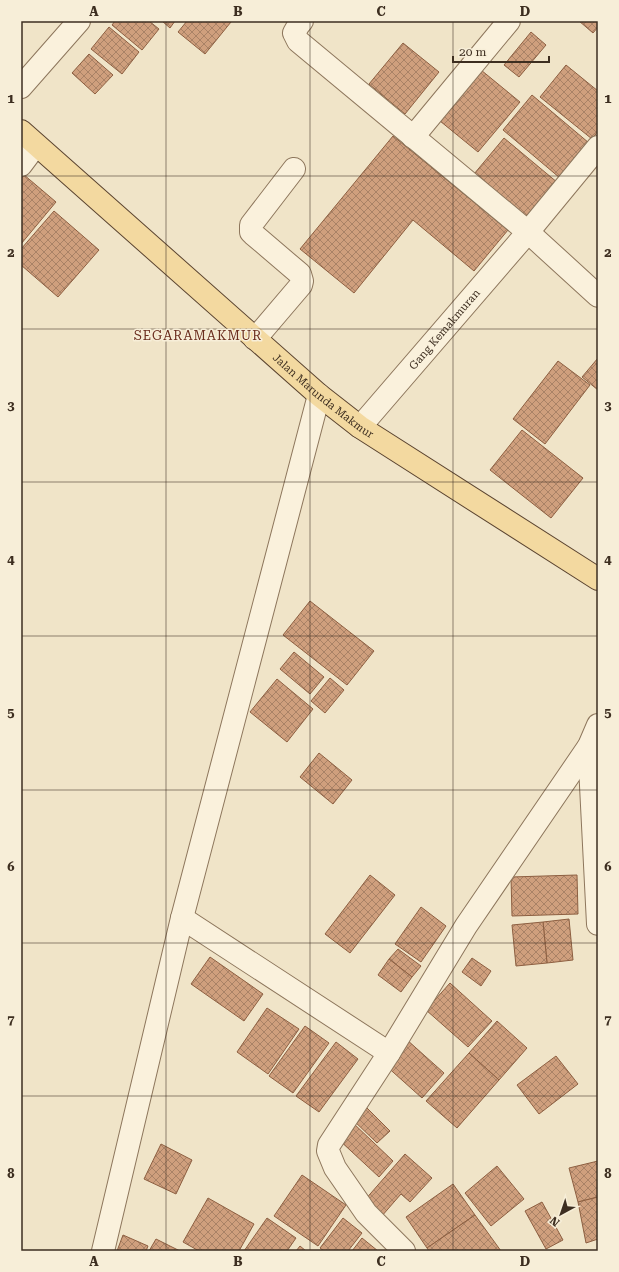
<svg xmlns="http://www.w3.org/2000/svg" width="619" height="1272" viewBox="0 0 619 1272" font-family="'Roboto Serif',serif">
<defs>
<pattern id="building-cross-hatch" width="8" height="8" patternUnits="userSpaceOnUse"><rect width="8" height="8" fill="#cf9f7d"/><path d="M0 0l8 8M0 8l8-8" fill="none" stroke="#a98266"/></pattern>
</defs>
<rect width="100%" height="100%" fill="#f0e4c8"/>
<g fill="url(#building-cross-hatch)" stroke="#8d5f41">
<polygon points="115,21 149,21 159,29 142,50 112,25"/>
<polygon points="162,21 175,21 170,28"/>
<polygon points="187,21 230,21 231,22 205,54 178,32"/>
<polygon points="579,21 598,21 598,27 593,33"/>
<polygon points="109,27 139,52 122,74 91,49"/>
<polygon points="531,32 546,45 519,77 504,65"/>
<polygon points="403,43 439,72 405,114 369,84"/>
<polygon points="89,54 113,75 95,94 72,73"/>
<polygon points="566,65 598,91 598,131 592,139 540,97"/>
<polygon points="481,70 520,102 478,152 440,121"/>
<polygon points="532,95 589,143 560,178 503,130"/>
<polygon points="393,136 508,230 474,271 413,220 354,293 300,249"/>
<polygon points="504,138 558,183 528,219 474,174"/>
<polygon points="23,174 56,202 21,244 21,176"/>
<polygon points="54,211 99,250 58,297 21,265 21,249"/>
<polygon points="598,358 598,390 582,377"/>
<polygon points="558,361 590,385 545,444 513,419"/>
<polygon points="522,430 583,478 551,518 490,470"/>
<polygon points="310,601 374,651 347,685 283,635"/>
<polygon points="294,652 324,677 310,694 280,669"/>
<polygon points="330,678 344,690 325,713 311,701"/>
<polygon points="277,679 313,709 287,742 250,712"/>
<polygon points="319,753 352,780 333,804 300,777"/>
<polygon points="370,875 395,895 350,953 325,934"/>
<polygon points="577,875 578,914 512,916 511,877"/>
<polygon points="421,907 446,926 421,962 395,944"/>
<polygon points="569,919 573,960 547,963 543,922"/>
<polygon points="543,922 547,963 516,966 512,925"/>
<polygon points="398,949 421,966 412,977 389,959"/>
<polygon points="210,957 263,994 244,1021 191,984"/>
<polygon points="472,958 491,971 481,986 462,972"/>
<polygon points="389,959 412,977 401,992 378,975"/>
<polygon points="450,983 492,1021 468,1047 426,1010"/>
<polygon points="267,1008 299,1029 268,1074 237,1052"/>
<polygon points="497,1021 527,1048 499,1080 469,1053"/>
<polygon points="305,1026 329,1043 293,1093 269,1076"/>
<polygon points="406,1039 444,1073 422,1098 384,1064"/>
<polygon points="336,1042 358,1059 319,1112 296,1096"/>
<polygon points="469,1053 499,1080 457,1128 426,1101"/>
<polygon points="556,1056 578,1084 539,1114 517,1085"/>
<polygon points="364,1105 390,1131 377,1143 351,1118"/>
<polygon points="352,1122 393,1161 379,1177 337,1138"/>
<polygon points="161,1144 192,1160 176,1194 144,1179"/>
<polygon points="405,1154 432,1178 410,1202 401,1194 381,1217 364,1201"/>
<polygon points="598,1161 598,1197 578,1202 569,1168"/>
<polygon points="497,1166 524,1199 491,1226 465,1193"/>
<polygon points="302,1175 346,1205 318,1246 274,1216"/>
<polygon points="453,1184 475,1215 427,1248 406,1217"/>
<polygon points="598,1197 598,1239 586,1243 578,1202"/>
<polygon points="208,1198 254,1224 239,1251 199,1251 183,1242"/>
<polygon points="542,1202 563,1240 546,1249 525,1211"/>
<polygon points="475,1215 501,1251 429,1251 427,1248"/>
<polygon points="267,1218 296,1238 287,1251 244,1251"/>
<polygon points="343,1218 362,1233 348,1251 324,1251 320,1248"/>
<polygon points="123,1235 148,1246 146,1251 117,1251"/>
<polygon points="362,1238 378,1251 352,1251"/>
<polygon points="156,1239 180,1251 149,1251"/>
<polygon points="300,1246 306,1251 296,1251"/>
</g>
<g fill="none" stroke-linecap="round" stroke-linejoin="round">
<defs>
<g id="minor">
<polyline points="302,21 298,26 294,33 298,41 528,232 598,296"/>
<polyline points="21,87 79,21"/>
<polyline points="413,137 509,21"/>
<polyline points="21,165 36,145"/>
<polyline points="255,339 301,285 302,281 300,274 253,234 251,232 251,225 294,169"/>
<path id="s1" d="M360,427l168,-195 70,-85"/>
<polyline points="589,746 598,924"/>
<polyline points="182,918 389,1053"/>
<polyline points="103,1251 182,918 319,395"/>
<polyline points="404,1251 366,1213 335,1168 328,1151 329,1145 389,1053 466,926 589,746 598,725"/>
</g>
<g id="major">
<path id="s2" d="M21,131l298,264 41,32 238,152"/>
</g>
</defs>
<use href="#minor" stroke="#8d765c" stroke-width="24"/>
<use href="#major" stroke="#5b4430" stroke-width="24"/>
<use href="#minor" stroke="#faf1dc" stroke-width="22"/>
<use href="#major" stroke="#f3d9a0" stroke-width="22"/>
</g>
<path fill="none" stroke="#3d2e20" stroke-width="1" stroke-opacity="0.55" d="M166,21v1230M310,21v1230M453,21v1230M21,176h577M21,329h577M21,482h577M21,636h577M21,790h577M21,943h577M21,1096h577"/>
<g text-anchor="middle" stroke-width="3" stroke-linejoin="round" paint-order="stroke">
<g font-size="11" fill="#3d2e20" stroke="#f7eed8">
<text dy="4" stroke="none"><textPath href="#s1" startOffset="129">Gang Kemakmuran</textPath></text>
<text dy="4" stroke="none"><textPath href="#s2" startOffset="402">Jalan Marunda Makmur</textPath></text>
</g>
<g font-size="13" letter-spacing="1" fill="#6b2e1e" stroke="#f7eed8">
<text x="198" y="340">SEGARAMAKMUR</text>
</g>
</g>
<rect width="619" height="1272" fill="none" stroke="#f7eed8" stroke-width="44"/>
<g transform="translate(561 1214) rotate(220)" stroke="#f7eed8" stroke-width="3" paint-order="stroke">
<path d="M0-3L7 15L0 10L-7 15Z" fill="#3d2e20"/>
<text y="-6" font-size="11" font-weight="bold" text-anchor="middle" fill="#3d2e20">N</text>
</g>
<path d="M453 56v6h96v-6" fill="none" stroke="#3d2e20" stroke-width="2"/>
<text x="459" y="56" font-size="12" fill="#3d2e20" stroke="#f7eed8" stroke-width="3" paint-order="stroke">20 m</text>
<rect x="22" y="22" width="575" height="1228" fill="none" stroke="#3d2e20" stroke-width="1.5"/>
<g font-size="13" text-anchor="middle" font-weight="bold" fill="#3d2e20">
<text x="94" y="16">A</text>
<text x="238" y="16">B</text>
<text x="381" y="16">C</text>
<text x="525" y="16">D</text>
<text x="11" y="103">1</text>
<text x="608" y="103">1</text>
<text x="11" y="257">2</text>
<text x="608" y="257">2</text>
<text x="11" y="410">3</text>
<text x="608" y="410">3</text>
<text x="11" y="564">4</text>
<text x="608" y="564">4</text>
<text x="11" y="717">5</text>
<text x="608" y="717">5</text>
<text x="11" y="871">6</text>
<text x="608" y="871">6</text>
<text x="11" y="1024">7</text>
<text x="608" y="1024">7</text>
<text x="11" y="1178">8</text>
<text x="608" y="1178">8</text>
<text x="94" y="1266">A</text>
<text x="238" y="1266">B</text>
<text x="381" y="1266">C</text>
<text x="525" y="1266">D</text>
</g>
</svg>
